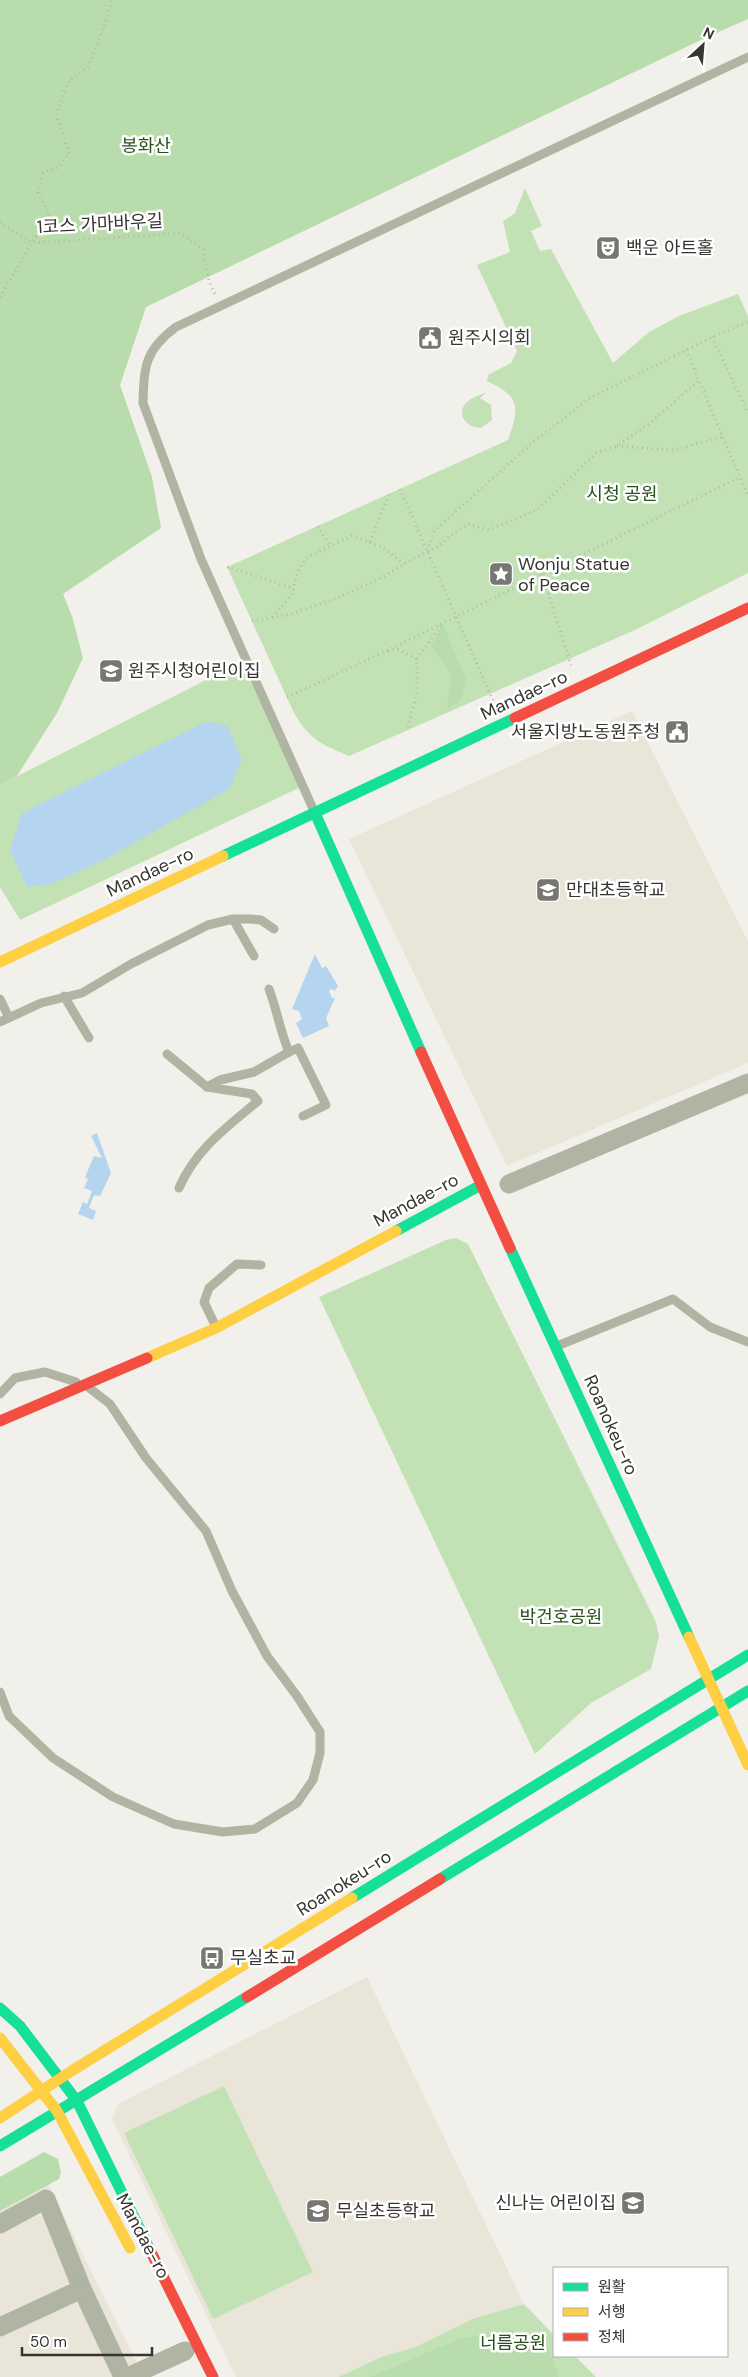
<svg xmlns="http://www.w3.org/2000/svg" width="748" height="2377" viewBox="0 0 748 2377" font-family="'DM Sans','Noto Sans KR',sans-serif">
<rect width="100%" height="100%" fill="#f2f0ea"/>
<g fill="#eae5d9">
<polygon points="632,711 748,941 748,1063 507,1166 349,839"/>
<polygon points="367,1977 524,2304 475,2318 413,2348 384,2356 338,2377 236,2377 112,2119 118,2104"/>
<polygon points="38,2164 144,2377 0,2377 0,2180"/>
</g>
<g fill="#c2e2b6">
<path d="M525,188l17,38 -11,5 9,20 11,-2 62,114 36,-31 30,-16 59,-22 10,22v257l-111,56 -288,127c-28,-12 -39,-16 -55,-43l-67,-146 281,-127c12,-34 12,-43 -21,-59l1,-6 23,-12 6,-12 -40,-86 33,-13 -7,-31 12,-8z"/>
<path d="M487,392l-7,6 11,7 1,15 -11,8c-13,0 -25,-12 -16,-24 5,-6 15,-9 22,-12z"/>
<polygon points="241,662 303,786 20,920 0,887 0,785"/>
<polygon points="456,1238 468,1244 656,1622 659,1636 651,1669 591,1703 535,1754 319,1297 446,1240"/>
<polygon points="224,2086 313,2272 213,2319 124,2133"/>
<polygon points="524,2304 554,2335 554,2356 575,2356 596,2377 338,2377 384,2356 413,2348 475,2318"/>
</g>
<g fill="#b9dcac">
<polygon points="0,0 748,0 748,19 705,38 146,307 120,385 152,477 161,528 63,594 72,616 83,658 57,713 17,776 0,785"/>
<polygon points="443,625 466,679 461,700 447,709 451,674 431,646"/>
<polygon points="44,2152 58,2159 61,2172 59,2179 0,2211 0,2177"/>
<polygon points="511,2330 547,2344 559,2377 370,2377 459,2339"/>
</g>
<g fill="#b4d4f0">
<polygon points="207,721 227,726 242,759 229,789 106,859 51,884 27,887 10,850 22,813"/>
<polygon points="315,954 322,968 326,966 338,986 335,991 332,989 329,991 332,998 335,998 326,1018 329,1026 303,1038 296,1023 302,1019 299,1011 292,1009"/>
<polygon points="97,1133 111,1173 100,1196 94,1195 89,1208 96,1211 93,1220 78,1214 83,1202 87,1204 92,1191 84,1188 88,1179 85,1177 94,1156 102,1158 91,1136"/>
</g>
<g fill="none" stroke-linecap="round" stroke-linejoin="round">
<g stroke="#b6b9ac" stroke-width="3" stroke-dasharray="1 4" stroke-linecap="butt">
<polyline points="0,222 32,243 180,233 203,249 209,281 215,294"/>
<polyline points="0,297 49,214 38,193 43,173 59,167 69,153 56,114 69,80 88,67 105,25 112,0"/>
<polyline points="712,337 748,413"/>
<polyline points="686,350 748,496"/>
<polyline points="617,446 674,450 722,437"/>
<polyline points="400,489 494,703"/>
<polyline points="318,526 330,546"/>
<polyline points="370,542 389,494"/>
<polyline points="428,551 433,532 532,443 590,398 712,337 748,322"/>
<polyline points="227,567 293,588"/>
<polyline points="542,574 571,665"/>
<polyline points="272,617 292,595 297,573 307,557 352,536 382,547 404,564"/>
<polyline points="252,621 291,614 340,597 379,579 416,557 439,546 454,533 468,524 489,530 538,509 596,453 617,446 650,423 698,381"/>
<polyline points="388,651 397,649 417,659 417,693 407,730"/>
<polyline points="417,659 443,623"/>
<polyline points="287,697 378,655 740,477"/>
</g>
<g stroke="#b0b4a2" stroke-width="9">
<path d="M314,811l-113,-252 -58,-156c1,-37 2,-53 33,-76l572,-270"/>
<polyline points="233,919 254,956"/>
<polyline points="64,996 89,1038"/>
<polyline points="0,999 9,1018"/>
<polyline points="0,1022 41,1003 82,993 131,964 208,925 233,919 250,919 261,920 274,929"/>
<polyline points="289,1052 298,1048 326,1105 303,1116"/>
<path d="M167,1054l40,33 13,-7 34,-8 35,-20c-9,-21 -12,-42 -20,-63"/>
<path d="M179,1188c17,-39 47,-60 79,-87l-6,-7 -45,-7"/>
<polyline points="215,1325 204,1302 209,1288 237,1264 261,1265"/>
<polyline points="557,1346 673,1299 710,1327 748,1342"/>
<polyline points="0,1394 15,1378 45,1372 76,1382"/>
<polyline points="0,1692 9,1716 53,1758 113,1797 174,1824 223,1832 255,1829 297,1803 313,1780 320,1753 320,1732 297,1696 267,1656 232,1591 206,1531 146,1458 110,1404 88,1387"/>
</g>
<g stroke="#b0b4a2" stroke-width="19">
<polyline points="509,1184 748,1083"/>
<polyline points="0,2224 46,2199 82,2289 123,2377"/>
<polyline points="0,2327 82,2289"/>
<polyline points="128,2377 185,2351"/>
</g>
<g stroke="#16e098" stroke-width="11">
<polyline points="315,813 421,1052"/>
<polyline points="223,856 515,718"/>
<polyline points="396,1231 481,1185"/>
<polyline points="510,1248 689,1637"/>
<polyline points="440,1879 748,1691"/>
<polyline points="352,1898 748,1655"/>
<polyline points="0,2008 20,2026 77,2101 150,2250"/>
<polyline points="0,2146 247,1997"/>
</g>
<g stroke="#ffcf43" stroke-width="11">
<polyline points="0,962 223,856"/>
<polyline points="147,1358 216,1328 396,1231"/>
<polyline points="689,1637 748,1765"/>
<polyline points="0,2038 57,2111 130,2248"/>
<polyline points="0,2118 73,2070 352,1898"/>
</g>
<g stroke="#f24e42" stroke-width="11">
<polyline points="515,718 748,608"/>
<polyline points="421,1052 510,1248"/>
<polyline points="0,1421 147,1358"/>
<polyline points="247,1997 440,1879"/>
<polyline points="150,2250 213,2377"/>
</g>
</g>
<defs>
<symbol id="theatre-square" viewBox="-11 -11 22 22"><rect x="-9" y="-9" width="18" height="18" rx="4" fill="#787672" stroke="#fff"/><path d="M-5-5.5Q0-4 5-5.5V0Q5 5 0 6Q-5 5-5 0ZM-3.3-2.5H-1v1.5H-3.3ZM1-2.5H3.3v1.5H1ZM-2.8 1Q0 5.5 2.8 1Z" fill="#fff"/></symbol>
<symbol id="civic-square" viewBox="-11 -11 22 22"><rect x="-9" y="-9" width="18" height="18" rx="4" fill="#787672" stroke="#fff"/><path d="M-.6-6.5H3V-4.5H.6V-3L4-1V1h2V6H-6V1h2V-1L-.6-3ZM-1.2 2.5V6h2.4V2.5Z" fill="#fff"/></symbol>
<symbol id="sight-square" viewBox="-11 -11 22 22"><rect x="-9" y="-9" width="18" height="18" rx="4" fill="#787672" stroke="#fff"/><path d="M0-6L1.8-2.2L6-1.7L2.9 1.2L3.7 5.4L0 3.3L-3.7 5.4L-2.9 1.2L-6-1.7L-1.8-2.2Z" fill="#fff"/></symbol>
<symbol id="school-square" viewBox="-11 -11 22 22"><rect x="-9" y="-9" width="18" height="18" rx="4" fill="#787672" stroke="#fff"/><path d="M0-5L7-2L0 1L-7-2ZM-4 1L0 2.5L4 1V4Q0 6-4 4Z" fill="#fff"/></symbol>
<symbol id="bus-square" viewBox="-11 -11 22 22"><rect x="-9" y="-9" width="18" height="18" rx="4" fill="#787672" stroke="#fff"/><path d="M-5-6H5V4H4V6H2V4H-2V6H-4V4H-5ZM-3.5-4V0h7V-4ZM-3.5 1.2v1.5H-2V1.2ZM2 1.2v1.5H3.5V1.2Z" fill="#fff"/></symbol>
</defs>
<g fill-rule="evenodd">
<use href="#theatre-square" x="594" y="234" width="28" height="28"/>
<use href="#civic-square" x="416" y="324" width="28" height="28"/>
<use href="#sight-square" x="487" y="560" width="28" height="28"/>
<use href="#school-square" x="97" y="657" width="28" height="28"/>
<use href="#civic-square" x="663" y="718" width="28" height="28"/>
<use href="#school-square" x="534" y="876" width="28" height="28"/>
<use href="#bus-square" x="198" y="1944" width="28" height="28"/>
<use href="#school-square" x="619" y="2189" width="28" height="28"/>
<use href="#school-square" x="304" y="2197" width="28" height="28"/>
</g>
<g text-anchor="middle" stroke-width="5" stroke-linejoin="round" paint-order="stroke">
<g font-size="18" fill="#26511b" stroke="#fff">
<text x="146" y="152">봉화산</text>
<text x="622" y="500">시청 공원</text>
<text x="561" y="1623">박건호공원</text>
<text x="513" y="2349">너름공원</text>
</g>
<g font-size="18" fill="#373531" stroke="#fff">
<text transform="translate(100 224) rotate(-3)" y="6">1코스 가마바우길</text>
<text transform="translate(524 695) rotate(-25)" y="6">Mandae-ro</text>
<text transform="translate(150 872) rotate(-25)" y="6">Mandae-ro</text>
<text transform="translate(416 1200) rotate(-28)" y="6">Mandae-ro</text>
<text transform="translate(611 1425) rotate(66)" y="6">Roanokeu-ro</text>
<text transform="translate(344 1883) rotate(-32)" y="6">Roanokeu-ro</text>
<text transform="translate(143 2236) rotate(62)" y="6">Mandae-ro</text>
</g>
<g font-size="18" fill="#373531" stroke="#fff" text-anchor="start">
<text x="626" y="254">백운 아트홀</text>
<text x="448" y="344">원주시의회</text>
<text x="518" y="570">Wonju Statue<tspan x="518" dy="21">of Peace</tspan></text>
<text x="128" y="677">원주시청어린이집</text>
<text x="660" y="738" text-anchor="end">서울지방노동원주청</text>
<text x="566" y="896">만대초등학교</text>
<text x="230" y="1964">무실초교</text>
<text x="616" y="2209" text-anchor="end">신나는 어린이집</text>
<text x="336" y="2217">무실초등학교</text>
</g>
</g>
<rect x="553" y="2267" width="175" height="90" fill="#ffffff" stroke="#afaead"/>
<rect x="563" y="2283" width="25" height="8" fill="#16e098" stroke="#afaead"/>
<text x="598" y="2292" font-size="15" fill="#373531">원활</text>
<rect x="563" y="2308" width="25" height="8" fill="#ffcf43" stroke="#afaead"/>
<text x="598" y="2317" font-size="15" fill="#373531">서행</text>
<rect x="563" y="2333" width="25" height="8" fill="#f24e42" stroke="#afaead"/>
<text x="598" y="2342" font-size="15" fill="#373531">정체</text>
<g transform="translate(703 45) rotate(26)" stroke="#ffffff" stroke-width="4" paint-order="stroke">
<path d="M0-4L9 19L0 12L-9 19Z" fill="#373531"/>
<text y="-8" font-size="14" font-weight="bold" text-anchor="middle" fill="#373531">N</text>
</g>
<path d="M22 2347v8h130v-8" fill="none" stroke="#373531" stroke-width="2.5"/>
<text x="30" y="2347" font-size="15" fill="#373531" stroke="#ffffff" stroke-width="4" paint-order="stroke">50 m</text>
</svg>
